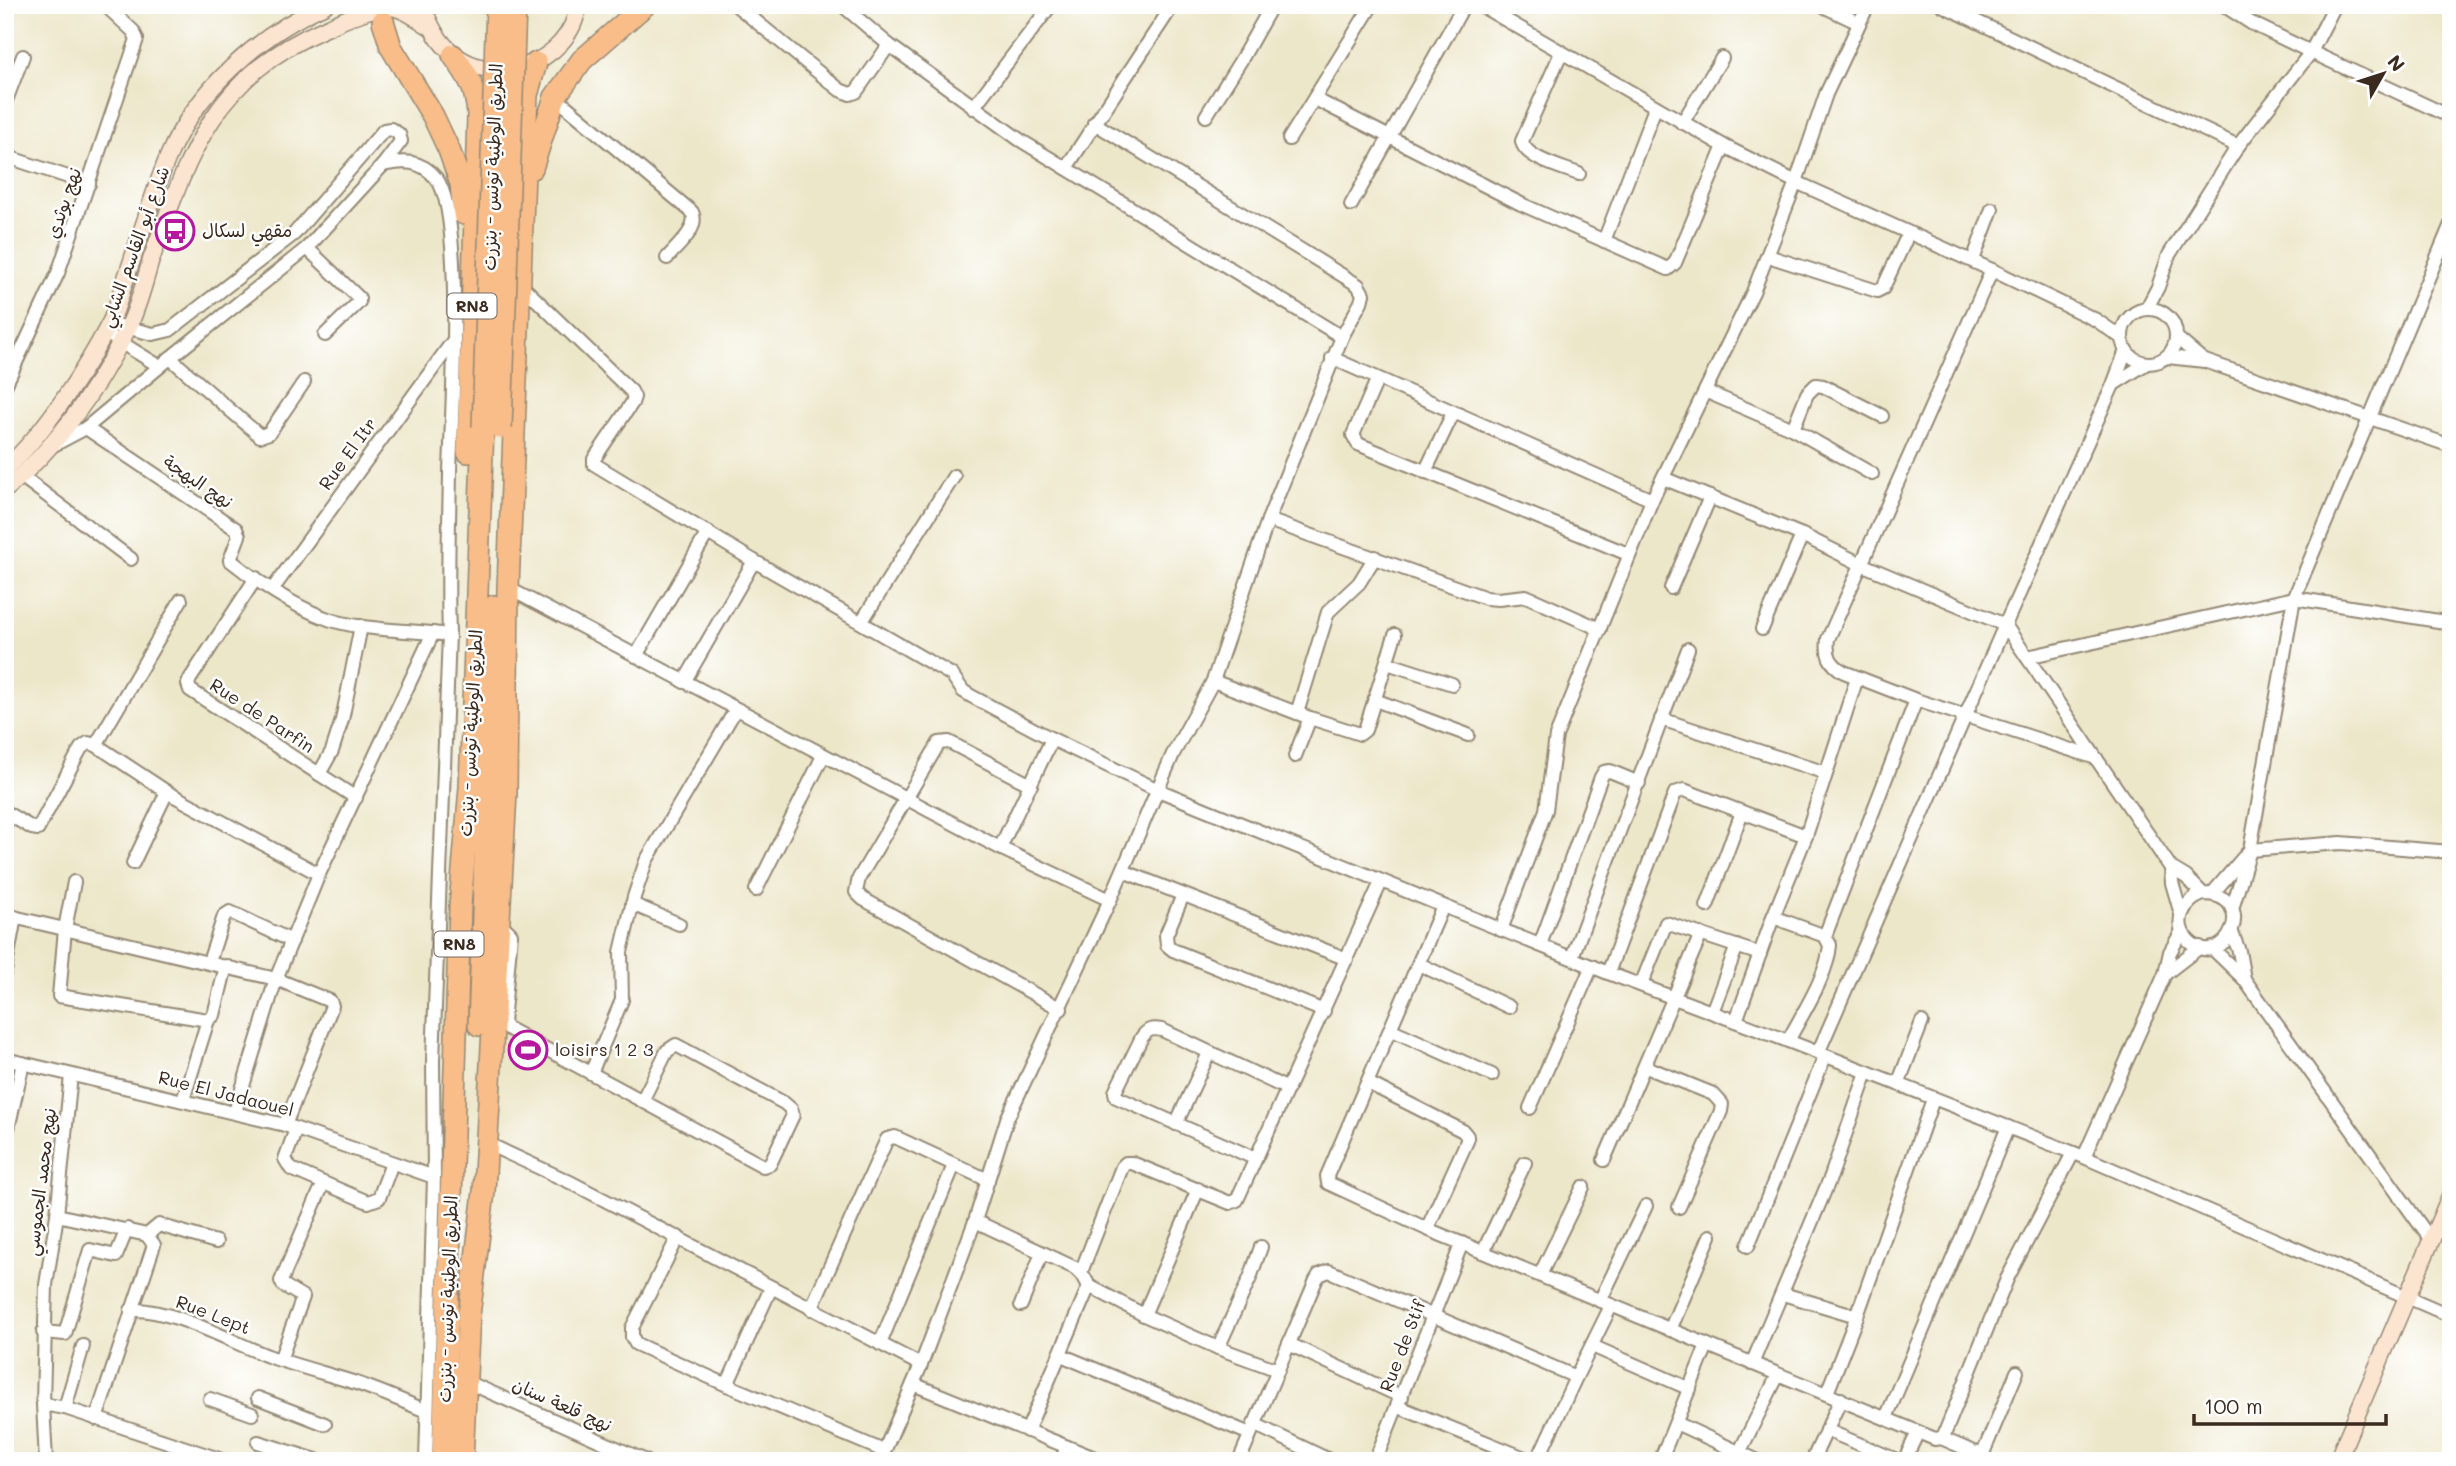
<svg xmlns="http://www.w3.org/2000/svg" width="2456" height="1466" viewBox="0 0 2456 1466" font-family="Mali,'Playpen Sans Arabic',sans-serif">
<rect width="100%" height="100%" fill="#fff"/>
<filter id="ink" filterUnits="userSpaceOnUse"><feTurbulence type="fractalNoise" baseFrequency=".0143" numOctaves="2"/><feDisplacementMap in="SourceGraphic" scale="14" xChannelSelector="R" yChannelSelector="G"/><feConvolveMatrix kernelMatrix="1 2 1 2 8 2 1 2 1" color-interpolation-filters="sRGB"/></filter>
<filter id="wash" filterUnits="userSpaceOnUse"><feTurbulence type="fractalNoise" baseFrequency=".00686" numOctaves="4" result="noise"/><feDisplacementMap in="SourceGraphic" scale="28" xChannelSelector="R" yChannelSelector="G"/><feGaussianBlur stdDeviation="1.57" result="paint"/><feColorMatrix in="noise" values="0 0 0 0 0 0 0 0 0 0 0 0 0 0 0 0 0 1.4 0 .05"/><feComposite in="paint" operator="in"/></filter>
<g filter="url(#wash)">
<rect width="100%" height="100%" fill="#ede7ca"/>
</g>
<g filter="url(#ink)">
<g fill="none" stroke-linecap="round" stroke-linejoin="round">
<defs>
<g id="street">
<polyline points="736,5 840,90 850,94 856,92 889,45"/>
<polyline points="842,5 889,45 1020,140 1342,337 1268,520 1213,681 1173,754 1110,900 1007,1119 975,1221 921,1365 880,1461"/>
<path d="M1480,5l244,141 72,36 196,88 -164,369c-2,16 2,25 16,33l72,28 180,58"/>
<polyline points="1821,5 1859,23"/>
<polyline points="1942,5 2238,146"/>
<polyline points="2223,5 2251,23 2311,52 2335,5"/>
<path d="M1561,53l-39,88c2,17 41,27 57,33"/>
<path d="M555,97l137,115c8,16 -14,33 -25,46"/>
<polyline points="1315,99 1521,204 1668,269 1675,263 1724,146"/>
<polyline points="5,103 23,56"/>
<polyline points="973,108 1051,5"/>
<polyline points="1206,116 1241,60 1272,5"/>
<polyline points="1094,123 1358,285 1363,294 1361,302 1342,337"/>
<polyline points="1682,123 1722,58"/>
<polyline points="1289,139 1372,5"/>
<polyline points="5,156 89,184"/>
<path d="M383,165c21,-5 38,-5 53,13 29,34 15,244 14,296 -1,54 -3,107 -1,160l-16,427 1,116 -8,284"/>
<polyline points="1066,168 1173,5"/>
<polyline points="1351,205 1464,5"/>
<polyline points="1604,241 1655,108"/>
<polyline points="307,248 359,298 359,302 325,335"/>
<polyline points="1768,256 1877,291 1883,288 1905,241"/>
<polyline points="1973,260 1992,209"/>
<polyline points="1992,270 2096,320 2122,338"/>
<polyline points="521,285 631,391 634,397 632,403 594,459 594,464 754,561 952,675 963,691 971,696 1052,739 1158,790 1608,973 1788,1041 2084,1157 2451,1316"/>
<polyline points="2147,308 2158,287 2169,255 2238,146 2311,52 2451,117"/>
<circle cx="2149" cy="336" r="27"/>
<polyline points="104,332 159,366"/>
<polyline points="2177,338 2204,361"/>
<polyline points="2167,357 2205,361 2451,446"/>
<polyline points="170,358 260,436 269,433 304,382"/>
<polyline points="1332,358 1652,500"/>
<polyline points="1377,380 1353,435 1358,444 1628,554"/>
<polyline points="2114,384 2147,363"/>
<polyline points="5,386 58,273 137,39 133,31 105,5"/>
<polyline points="1707,392 1793,429 1872,474"/>
<path d="M86,428l150,101 3,7 -9,24c26,21 62,45 93,57 30,13 84,13 118,17"/>
<polyline points="1793,429 1807,394 1816,385 1823,386 1882,416"/>
<polyline points="52,446 86,428 170,358 307,248 383,165 401,141 399,134 391,129 384,130 294,234 170,330 153,334 121,326"/>
<polyline points="1425,472 1453,413"/>
<polyline points="21,476 131,559"/>
<path d="M1663,478l139,57 59,29 144,61 166,243 15,9 17,17c59,0 22,81 -14,47 -18,-18 -5,-40 14,-47"/>
<polyline points="1268,520 1486,598 1498,599 1526,596 1600,629"/>
<polyline points="256,578 190,679 188,684 190,690 356,798"/>
<polyline points="508,588 1000,848 1110,900"/>
<polyline points="1671,588 1710,497"/>
<polyline points="272,590 453,341"/>
<polyline points="862,621 954,476"/>
<polyline points="1762,629 1802,535"/>
<polyline points="636,656 708,532"/>
<polyline points="2027,657 2294,598 2451,623"/>
<polyline points="1387,663 1452,684"/>
<polyline points="1213,681 1310,718 1360,734 1365,730 1395,635"/>
<polyline points="684,682 754,561"/>
<polyline points="1375,700 1468,735"/>
<polyline points="1297,713 1328,612 1359,583 1375,557"/>
<polyline points="1661,719 1826,773"/>
<polyline points="96,745 181,600"/>
<polyline points="1295,756 1310,718"/>
<polyline points="319,774 332,751 342,720 361,626"/>
<polyline points="1031,785 949,742 939,743 859,878 856,892 863,899 1061,1009"/>
<polyline points="5,812 32,828 38,829 81,748 88,743 96,745 167,792 319,874"/>
<polyline points="1000,848 1052,739"/>
<polyline points="133,863 167,792"/>
<polyline points="2171,868 2172,883 2181,914"/>
<polyline points="1123,871 1347,959"/>
<polyline points="74,882 65,929 59,996 208,1020 214,1015 226,966"/>
<polyline points="756,890 823,756"/>
<polyline points="2212,894 2250,850 2341,843 2451,852"/>
<polyline points="1183,895 1166,935 1167,945 1173,950 1324,1011"/>
<polyline points="632,904 679,924"/>
<polyline points="1443,906 1327,1176 1328,1183 1427,1229 1935,1439 1941,1438 1944,1435 2007,1279 2073,1153"/>
<polyline points="1707,906 1742,812"/>
<polyline points="2232,909 2250,850 2294,598 2451,224"/>
<polyline points="5,915 276,979 330,1001 332,1006 285,1125"/>
<path d="M1773,917l52,19 5,9c-2,30 -28,69 -42,96"/>
<polyline points="498,921 511,934 503,1023 507,1028 763,1166 770,1164 793,1115 791,1109 784,1103 676,1045 667,1051 642,1101"/>
<polyline points="1501,930 1546,810 1556,736 1652,500 1753,292 1796,182 1826,94 1868,5"/>
<polyline points="2232,933 2239,951 2244,979"/>
<polyline points="1825,936 1916,700"/>
<polyline points="1540,945 1601,777 1604,772 1610,771 1639,783"/>
<polyline points="2212,948 2244,979 2431,1240"/>
<polyline points="1572,957 1688,649"/>
<polyline points="209,962 224,916 230,912 292,941"/>
<polyline points="1419,964 1509,1007"/>
<polyline points="5,971 15,917"/>
<polyline points="1608,973 1675,793 1684,790 1806,836"/>
<polyline points="2165,974 2200,947"/>
<polyline points="1641,985 1666,923 1760,954"/>
<polyline points="1712,1012 1737,946"/>
<polyline points="1736,1021 1773,917 1806,836 1857,678"/>
<polyline points="1390,1029 1492,1075"/>
<polyline points="1818,1053 2005,625 2113,385 2126,350"/>
<polyline points="5,1059 285,1125 434,1177"/>
<polyline points="1646,1067 1713,1094 1722,1104 1721,1111 1679,1207"/>
<polyline points="591,1073 622,1000 621,952 634,897 646,861 736,709"/>
<polyline points="1368,1083 1463,1131 1467,1136 1467,1141 1427,1229"/>
<polyline points="1898,1084 1922,1022"/>
<polyline points="183,1100 208,1020"/>
<polyline points="1530,1108 1592,966"/>
<polyline points="235,1112 276,979 319,874 433,633"/>
<polyline points="1176,1124 1209,1053"/>
<polyline points="296,1129 285,1159 291,1169 368,1202 379,1198 392,1163"/>
<polyline points="5,1142 23,1063"/>
<polyline points="486,1143 572,1183 921,1365"/>
<polyline points="2084,1157 2165,974 2170,952 2182,931"/>
<path d="M1254,1158l-138,-61 -1,-5 27,-55c6,-8 10,-9 20,-7l126,59"/>
<polyline points="1604,1160 1701,934"/>
<polyline points="57,1215 147,1235 154,1245 96,1419"/>
<polyline points="975,1221 1075,1268 1084,1277 1089,1286 1144,1315 1218,1348 1278,1370"/>
<polyline points="147,1235 159,1225 216,1242"/>
<polyline points="678,1237 632,1328 632,1337 636,1344 727,1385 884,1451"/>
<polyline points="1748,1246 1825,1056"/>
<polyline points="1483,1252 1525,1163"/>
<polyline points="1081,1272 1122,1167 1126,1163 1132,1163 1230,1203 1237,1200 1381,882"/>
<polyline points="1540,1275 1583,1187"/>
<polyline points="1783,1294 1857,1316"/>
<polyline points="1600,1301 1646,1206"/>
<polyline points="1021,1305 1042,1253"/>
<polyline points="811,1309 887,1139 895,1137 988,1180"/>
<path d="M131,1310c41,-2 98,31 137,46 29,10 59,18 88,27 24,8 47,18 70,28"/>
<polyline points="1144,1315 1198,1189"/>
<polyline points="1670,1330 1710,1236"/>
<polyline points="43,1332 65,1334 90,1250 116,1256 127,1229"/>
<polyline points="880,1344 954,1165"/>
<polyline points="1289,1344 1402,1397"/>
<polyline points="1592,1346 1690,1389"/>
<polyline points="1218,1348 1250,1278 1261,1247"/>
<polyline points="1061,1355 1250,1434"/>
<polyline points="280,1360 303,1297 283,1285 281,1281 320,1191"/>
<polyline points="1752,1364 1831,1176 1867,1072"/>
<polyline points="1576,1377 1611,1306"/>
<polyline points="465,1381 646,1461"/>
<polyline points="913,1384 1102,1461"/>
<polyline points="727,1385 771,1288"/>
<polyline points="1827,1393 1857,1316 1933,1099"/>
<polyline points="258,1398 325,1424"/>
<polyline points="210,1399 252,1414"/>
<polyline points="43,1404 65,1408 225,1461"/>
<polyline points="1399,1407 1532,1461"/>
<polyline points="65,1408 83,1346"/>
<polyline points="1886,1418 2008,1127"/>
<polyline points="1676,1423 1758,1461"/>
<polyline points="1254,1424 1331,1461"/>
<polyline points="1826,1430 1899,1461"/>
<polyline points="1027,1431 1089,1286"/>
<polyline points="1941,1438 1976,1453 1984,1451 2017,1372"/>
<polyline points="258,1442 316,1460"/>
<polyline points="2340,1453 2359,1461"/>
<polyline points="46,1461 43,1404 46,1285 57,1215 71,1075"/>
<polyline points="1061,1461 1067,1447"/>
<polyline points="1239,1461 1316,1280 1319,1275 1329,1271 1576,1377 1537,1461"/>
<polyline points="1375,1461 1462,1243"/>
<polyline points="1660,1461 1707,1345"/>
<polyline points="1735,1461 1778,1375"/>
<polyline points="1812,1461 1841,1399"/>
<polyline points="1904,1461 1918,1432"/>
</g>
<g id="secondary">
<path d="M423,5c12,40 37,65 81,65"/>
<path d="M525,66c27,-9 50,-32 53,-61"/>
<path d="M5,469c39,-35 81,-100 105,-146 7,-14 11,-31 16,-45 14,-40 26,-82 42,-121 28,-67 92,-123 157,-152"/>
<path d="M5,490c51,-42 92,-101 122,-160 11,-21 17,-47 24,-70 38,-107 62,-183 175,-232 18,-8 51,-25 70,-20 12,3 23,12 33,18"/>
<polyline points="2337,1461 2451,1194"/>
</g>
<g id="highway">
<polyline points="383,21 391,47 433,116 449,150 461,184 464,214"/>
<path d="M453,55c16,22 23,33 25,60l-10,337"/>
<polyline points="532,168 555,97 582,60 645,5"/>
<polyline points="479,1025 494,606"/>
<polyline points="468,1324 484,1192 506,793 508,588 527,95 536,63"/>
<polyline points="443,1461 460,906 470,787 483,427"/>
<polyline points="462,1461 469,1312"/>
</g>
</defs>
<use href="#street" stroke="#948874" stroke-width="16"/>
<use href="#secondary" stroke="#948874" stroke-width="19"/>
<use href="#highway" stroke="#948874" stroke-width="24"/>
<use href="#street" stroke="#fff" stroke-width="12"/>
<use href="#secondary" stroke="#fce5d0" stroke-width="16"/>
<use href="#highway" stroke="#f8bd89" stroke-width="21"/>
<defs>
<g id="highway-bridge">
<polyline points="483,427 497,5"/>
<polyline points="501,428 515,5"/>
</g>
</defs>
<use href="#highway-bridge" stroke="#948874" stroke-width="24" stroke-linecap="butt"/>
<use href="#highway-bridge" stroke="#f8bd89" stroke-width="21"/>
</g>
</g>
<defs>
<symbol id="bus-ring" viewBox="-11 -11 22 22"><circle r="9.5" fill="#fff" stroke="#b5179e" stroke-width="1.5"/><path d="M-5-6H5V4H4V6H2V4H-2V6H-4V4H-5ZM-3.5-4V0h7V-4ZM-3.5 1.2v1.5H-2V1.2ZM2 1.2v1.5H3.5V1.2Z" fill="#b5179e"/></symbol>
<symbol id="stadium-ring" viewBox="-11 -11 22 22"><circle r="9.5" fill="#fff" stroke="#b5179e" stroke-width="1.5"/><path d="M0-5a6.5 5 0 1 0 0 10a6.5 5 0 1 0 0-10ZM-3.5-1.8h7v3.6h-7Z" fill="#b5179e"/></symbol>
</defs>
<g fill-rule="evenodd">
<use href="#bus-ring" x="153" y="209" width="44" height="44"/>
<use href="#stadium-ring" x="506" y="1028" width="44" height="44"/>
</g>
<g text-anchor="middle" stroke-width="5" stroke-linejoin="round" paint-order="stroke">
<g fill="#fff" stroke="#766a62" stroke-width="2">
<rect x="447.5" y="293.5" width="49" height="25" rx="5"/>
<rect x="434.5" y="931.5" width="49" height="25" rx="5"/>
</g>
<g font-size="16" font-weight="bold" fill="#3b2a1e">
<text x="472" y="312">RN8</text>
<text x="459" y="950">RN8</text>
</g>
<g font-size="18" fill="#3b2a1e" stroke="#fff">
<text transform="translate(493 167) rotate(-88)" y="6">الطريق الوطنية تونس - بنزرت</text>
<text transform="translate(64 203) rotate(-71)" y="6">نهج بوثدي</text>
<text transform="translate(135 247) rotate(-70)" y="6">شارع أبو القاسم الشابي</text>
<text transform="translate(348 454) rotate(-54)" y="6">Rue El Itr</text>
<text transform="translate(198 482) rotate(34)" y="6">نهج البهجة</text>
<text transform="translate(262 716) rotate(33)" y="6">Rue de Parfin</text>
<text transform="translate(471 733) rotate(-87)" y="6">الطريق الوطنية تونس - بنزرت</text>
<text transform="translate(226 1094) rotate(14)" y="6">Rue El Jadaouel</text>
<text transform="translate(41 1182) rotate(-83)" y="6">نهج محمد الجموسي</text>
<text transform="translate(448 1299) rotate(-88)" y="6">الطريق الوطنية تونس - بنزرت</text>
<text transform="translate(213 1315) rotate(21)" y="6">Rue Lept</text>
<text transform="translate(1403 1346) rotate(-69)" y="6">Rue de Stif</text>
<text transform="translate(562 1405) rotate(24)" y="6">نهج قلعة سنان</text>
</g>
<g font-size="18" fill="#3b2a1e" stroke="#fff" text-anchor="start">
<text x="202" y="237">مقهي لسكال</text>
<text x="555" y="1056">loisirs 1 2 3</text>
</g>
</g>
<rect width="2456" height="1466" fill="none" stroke="#fff" stroke-width="28"/>
<g transform="translate(2383 74) rotate(51)" stroke="#ffffff" stroke-width="5" paint-order="stroke">
<path d="M0-5L12 26L0 18L-12 26Z" fill="#3b2a1e"/>
<text y="-10" font-size="19" font-weight="bold" text-anchor="middle" fill="#3b2a1e">N</text>
</g>
<path d="M2194 1414v10h192v-10" fill="none" stroke="#3b2a1e" stroke-width="3.5"/>
<text x="2204" y="1414" font-size="21" fill="#3b2a1e" stroke="#ffffff" stroke-width="5" paint-order="stroke">100 m</text>
</svg>
